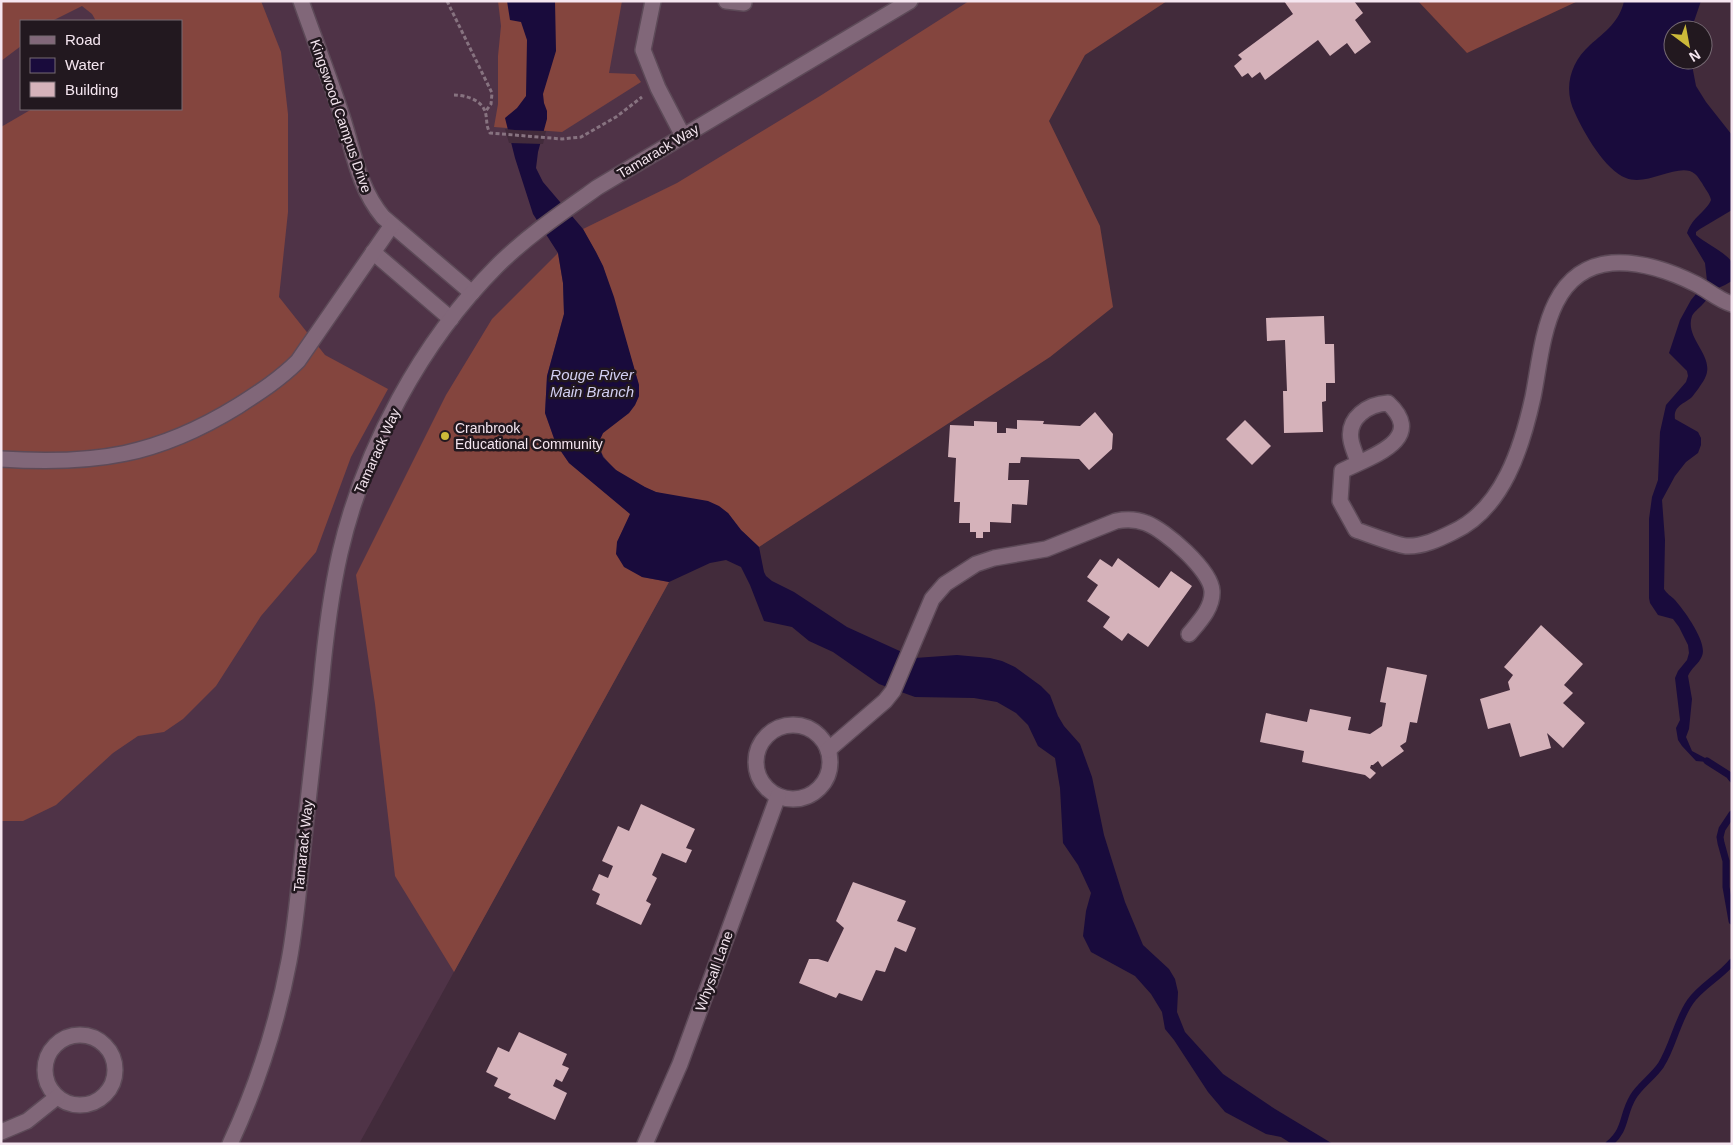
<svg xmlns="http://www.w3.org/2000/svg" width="1733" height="1145" viewBox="0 0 1733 1145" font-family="Helvetica,sans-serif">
<rect width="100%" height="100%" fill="#422b3b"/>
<path fill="#4f3347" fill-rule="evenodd" d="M1,1h1016l-70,48 161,240 -439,293 -310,562h-358zM21,21h160v88h-160z"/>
<g fill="#84453e">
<polygon points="1,1 261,1 281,52 288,114 288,212 279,297 325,355 388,389 351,457 316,552 261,616 216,686 183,719 164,732 138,736 113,753 56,805 23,821 1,821 1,127 32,109 181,109 181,21 96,21 92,14 82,6 52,21 21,21 21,46 1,61"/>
<polygon points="498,1 622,1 609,73 635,74 641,82 562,132 494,127 498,104 498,56 501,26"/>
<path d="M969,1h198l-82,54 -36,66 51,105 13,81 -63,50 -291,190 -18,-17 -13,-17 -72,-21c-22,-9 -52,-23 -58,-49l5,-10 26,-20 6,-8 4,-9v-11l-36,-119 -20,-37 94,-46 143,-87z"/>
<polygon points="1418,1 1578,1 1467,53"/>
<polygon points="558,253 563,283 564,314 547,376 545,413 556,444 569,463 631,514 617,542 642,577 669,582 454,972 395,876 375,704 356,575 446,395 492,319"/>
</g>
<g fill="#190b3c">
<polygon points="507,1 555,1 556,51 543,94 544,103 547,111 547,119 538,152 536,168 543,182 583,229 596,252 603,266 614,297 639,385 639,396 635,405 629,413 603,433 598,444 603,457 616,470 645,487 656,492 708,501 719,506 728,513 741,530 759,547 764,572 766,576 772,581 794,592 847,627 915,658 957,655 990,658 1002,661 1015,667 1041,686 1050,695 1058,716 1064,726 1080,744 1092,777 1104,835 1125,902 1143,945 1169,969 1175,979 1178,992 1177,1012 1185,1032 1223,1074 1275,1109 1333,1144 1292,1144 1281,1137 1266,1134 1225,1112 1208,1092 1174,1040 1165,1029 1162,1012 1151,994 1135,976 1091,952 1083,936 1086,911 1091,893 1078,865 1063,843 1060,788 1055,758 1038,746 1028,725 1016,713 997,702 974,698 915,697 879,684 833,652 809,641 792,627 764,621 750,585 741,567 726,560 710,563 669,582 642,577 624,567 616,554 617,542 630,514 569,463 556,444 545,413 547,376 564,314 563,283 558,253 533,214 515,158 505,118 517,108 526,96 527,40 521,22 510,20"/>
<path d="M1624,1h77l-10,29h-18v30h18l5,26 10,16 26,33v75l-32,19 -4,3v3c8,7 31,19 35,26 2,6 1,14 1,20 -5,3 -9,5 -14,7 -6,4 -11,12 -16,17 -3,3 -8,7 -10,11 -8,23 24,40 13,62 -1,3 -11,17 -13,19 -8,7 -19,9 -17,22l23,13 3,6v7l-3,8 -12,9 -11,14 -13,24 3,40 -1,49c3,5 7,7 11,11 9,10 33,43 27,56 -3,8 -11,12 -14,20l4,23 -3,30 -3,8 6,14 15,8v3l-11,-1 -14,-15 -4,-6 -2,-12 4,-8 -5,-42 3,-7 9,-11 2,-7 -1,-8 -9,-18 -6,-8 -15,-4 -8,-12 -1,-5v-79l3,-22 6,-17 2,-48 6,-27 20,-23 2,-6 -1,-5 -18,-18 11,-33 11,-20 16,-19 -2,-18 -18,-30c6,-17 19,-21 24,-33 -1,-6 -6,-11 -9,-17 -2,-2 -4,-7 -7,-9 -15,-13 -47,13 -69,4 -21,-8 -42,-45 -51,-65 -12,-24 -5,-50 15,-68 15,-13 30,-24 34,-44z"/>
</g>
<polygon fill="#422b3b" points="505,129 515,130 546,131 543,144 509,143"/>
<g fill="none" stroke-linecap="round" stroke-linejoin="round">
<g stroke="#190b3c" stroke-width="7">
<polyline points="1707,761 1729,775 1732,779"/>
<polyline points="1732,814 1722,829 1720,837 1721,843 1726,861 1726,887 1732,921"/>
<path d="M1609,1144c18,-15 13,-29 24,-47 7,-12 20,-20 28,-32 12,-19 16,-44 29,-63 11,-16 30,-25 42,-40"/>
</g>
</g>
<g fill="#d5b2ba">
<polygon points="1284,1 1354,1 1363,13 1355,20 1371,42 1355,54 1347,43 1330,56 1318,40 1265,80 1260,72 1252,78 1248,73 1242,77 1234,66 1242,59 1238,55 1293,14"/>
<polygon points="1324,316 1325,344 1334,344 1335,383 1326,383 1326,401 1322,402 1323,432 1284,433 1283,391 1287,391 1285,340 1267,341 1266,318"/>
<polygon points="1095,412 1113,434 1112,449 1089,470 1079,459 1021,457 1020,463 1009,463 1008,480 1029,480 1027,505 1012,504 1011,523 990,522 990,532 983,532 983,538 976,538 976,532 970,532 970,523 959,523 960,502 954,502 956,458 948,457 950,425 974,426 974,421 997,422 997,433 1006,433 1006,428 1017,429 1017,420 1044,421 1043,424 1080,426"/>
<polygon points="1245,420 1271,446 1252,465 1226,439"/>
<polygon points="1118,558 1159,588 1171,571 1192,586 1148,647 1128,633 1122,641 1103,627 1110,617 1087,601 1098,585 1087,577 1100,559 1112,567"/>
<polygon points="1541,625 1583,664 1564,685 1573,693 1563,703 1585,723 1563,748 1547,733 1551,748 1520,757 1510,723 1488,729 1480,699 1510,690 1508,682 1513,675 1504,667"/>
<polygon points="1387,667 1427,675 1417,723 1410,722 1406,742 1400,746 1404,751 1382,767 1378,761 1373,765 1371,765 1370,768 1376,773 1370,779 1365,775 1302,762 1304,751 1260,742 1266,713 1307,722 1310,709 1351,717 1348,730 1370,734 1382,726 1386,703 1380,702"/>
<polygon points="641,804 695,829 686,848 692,850 686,863 662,853 652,875 657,878 646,901 651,904 641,925 596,904 600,894 592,890 599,874 608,878 613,866 602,861 618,826 629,831"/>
<polygon points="853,882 906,901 897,921 916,928 906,952 895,947 885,972 876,970 862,1001 839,993 836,998 799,983 809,959 818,959 828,962 844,928 836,921"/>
<polygon points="519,1032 567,1054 562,1065 569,1068 562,1082 556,1079 553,1086 567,1093 555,1120 508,1098 511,1094 494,1086 498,1078 486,1072 498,1047 509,1052"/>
</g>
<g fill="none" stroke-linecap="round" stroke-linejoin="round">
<defs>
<g id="minor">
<path d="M301,1c13,37 27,73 39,109 13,37 17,76 43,107l89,76"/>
<polyline points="653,1 643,50 658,88 683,136"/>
<polyline points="726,1 744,3"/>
<polyline points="373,252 451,319"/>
<path d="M1,459c94,6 156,-3 237,-53 22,-14 42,-27 60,-45l94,-136"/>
<path d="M1358,462c-2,-7 -6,-15 -7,-22 -4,-22 17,-36 37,-37 40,37 -19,54 -46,68l-2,30 16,29c12,4 40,15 50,16 16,1 33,-7 47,-14 50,-23 69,-85 80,-135 10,-50 12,-128 79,-134 30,-2 58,8 84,21 12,6 22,16 36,20"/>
<circle cx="793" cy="762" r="37"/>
<path d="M828,750l57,-49 8,-10 39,-92 13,-15 31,-20 18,-6 52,-9 70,-28c10,-2 20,-2 30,2 19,7 65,47 66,68 1,17 -13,31 -23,43"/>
<circle cx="80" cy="1070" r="35"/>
<polyline points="1,1132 27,1121 57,1097"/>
<path d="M230,1144c27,-58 47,-120 59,-183 8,-43 11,-88 16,-132 5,-48 11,-96 16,-144 4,-44 9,-88 19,-132 24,-104 81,-211 157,-287 30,-30 67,-55 101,-79l312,-186"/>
<polyline points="645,1144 680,1064 778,796"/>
</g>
</defs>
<use href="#minor" stroke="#5d4a58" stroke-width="18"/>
<g stroke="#877380" stroke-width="3" stroke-dasharray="4 2.5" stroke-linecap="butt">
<polyline points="447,1 492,93 491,104 485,112"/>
<path d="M454,95c10,0 25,4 30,14 4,7 1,16 6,24l72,6 19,-2 35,-20 26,-20"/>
</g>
<use href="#minor" stroke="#816779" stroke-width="15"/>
</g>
<circle fill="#ccb939" stroke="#22181f" stroke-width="2" cx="445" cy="436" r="5"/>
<g text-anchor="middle" stroke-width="5" stroke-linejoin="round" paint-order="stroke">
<g font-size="14" fill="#f5e6f0" stroke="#22181f">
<text transform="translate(341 116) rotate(71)" y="5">Kingswood Campus Drive</text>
<text transform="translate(658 151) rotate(-31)" y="5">Tamarack Way</text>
<text transform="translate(377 451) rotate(-66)" y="5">Tamarack Way</text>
<text transform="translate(303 846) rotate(-84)" y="5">Tamarack Way</text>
<text transform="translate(714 971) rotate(-70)" y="5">Whysall Lane</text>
</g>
<g font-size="14" fill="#f5e6f0" stroke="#22181f" text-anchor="start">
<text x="455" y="433">Cranbrook<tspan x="455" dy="16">Educational Community</tspan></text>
</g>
<g font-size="15" font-style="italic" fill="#d3d0f3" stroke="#22181f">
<text x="592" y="380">Rouge River<tspan x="592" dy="17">Main Branch</tspan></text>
</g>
</g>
<rect width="1733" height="1145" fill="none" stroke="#f5e6f0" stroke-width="5"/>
<rect x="20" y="20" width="162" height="90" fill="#22181f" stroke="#766a73"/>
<rect x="30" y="36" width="25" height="8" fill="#816779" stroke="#766a73"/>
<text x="65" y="45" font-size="15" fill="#f5e6f0">Road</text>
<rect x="30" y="58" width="25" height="15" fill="#190b3c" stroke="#766a73"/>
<text x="65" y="70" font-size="15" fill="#f5e6f0">Water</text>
<rect x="30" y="82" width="25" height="15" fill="#d5b2ba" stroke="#766a73"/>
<text x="65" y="95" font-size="15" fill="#f5e6f0">Building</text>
<g transform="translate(1688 45) rotate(148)"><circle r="24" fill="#22181f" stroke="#766a73"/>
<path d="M0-4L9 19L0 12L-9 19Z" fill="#ccb939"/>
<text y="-8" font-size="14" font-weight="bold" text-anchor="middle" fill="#f5e6f0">N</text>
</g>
</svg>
